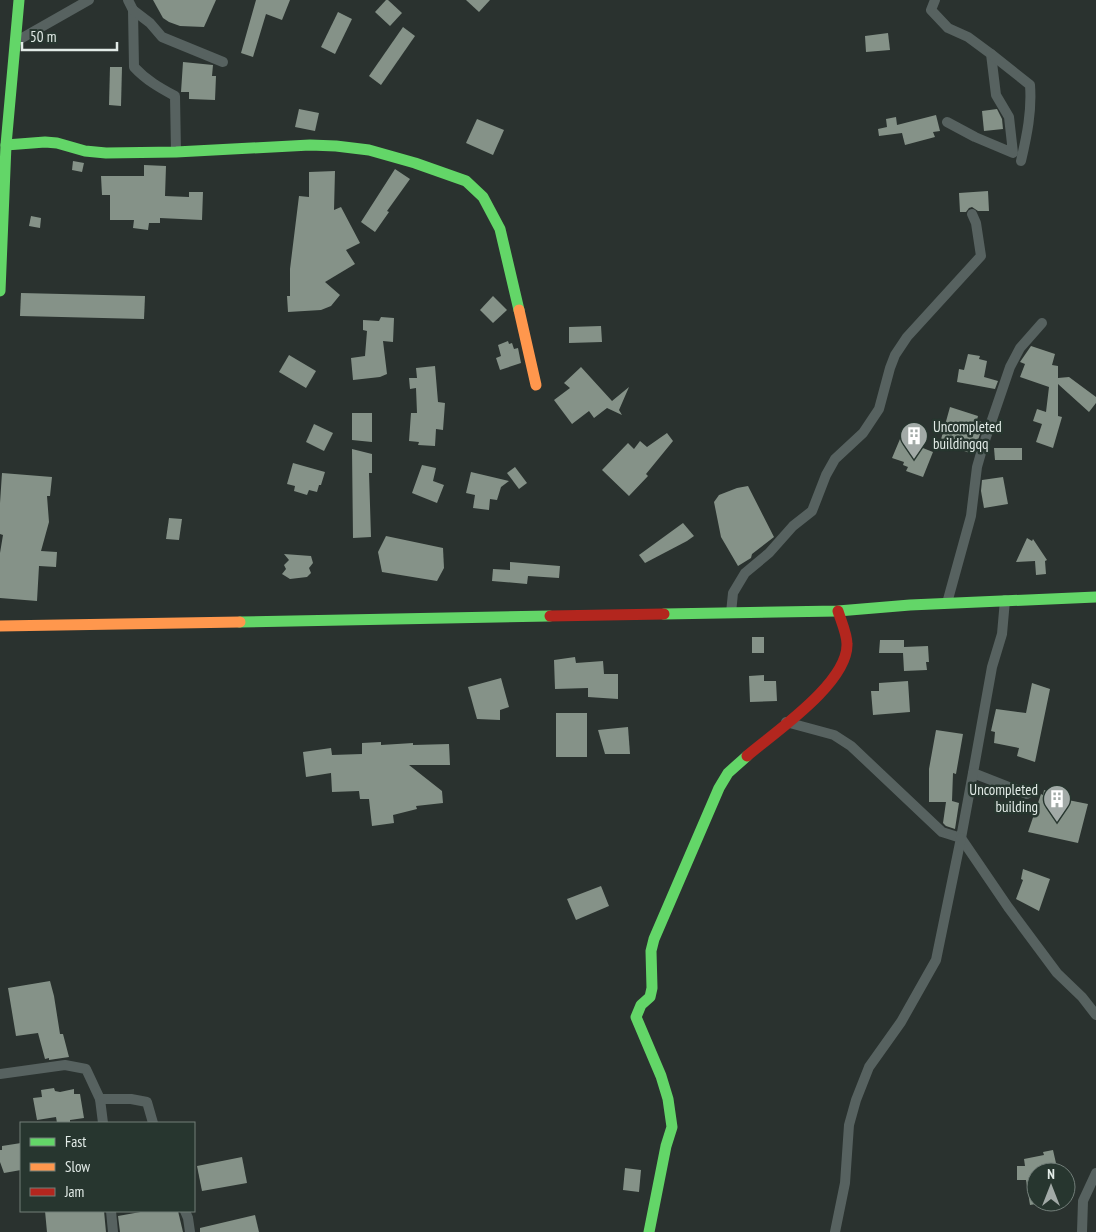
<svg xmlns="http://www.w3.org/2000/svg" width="1096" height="1232" viewBox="0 0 1096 1232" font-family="'PT Sans Narrow',sans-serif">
<rect width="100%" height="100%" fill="#2a322f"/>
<g fill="#859288">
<polygon points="153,0 216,0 204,27 180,26 169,22 163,18"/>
<polygon points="256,0 290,0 282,20 266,14 253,57 241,53"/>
<polygon points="386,0 388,0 402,13 390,26 375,12"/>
<polygon points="466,0 490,0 479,12"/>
<polygon points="338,12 352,19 335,54 321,47"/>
<polygon points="403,27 415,36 381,85 369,76"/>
<polygon points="888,33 890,50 866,52 865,36"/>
<polygon points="183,62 213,65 212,76 216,76 215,100 189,99 189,92 181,92"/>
<polygon points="110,67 122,67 121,106 109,105"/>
<polygon points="299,109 319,113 315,131 295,127"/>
<polygon points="997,109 1002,119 1003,129 984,131 982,111"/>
<polygon points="936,115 940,131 933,132 935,137 905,145 902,133 879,136 878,129 887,127 886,119 896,117 897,125"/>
<polygon points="477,119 504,130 493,155 466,143"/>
<polygon points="73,161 84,163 82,172 72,170"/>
<polygon points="144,165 166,166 165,196 189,197 189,192 203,192 202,220 160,218 160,223 149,223 148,230 133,228 134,220 110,220 110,195 102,195 101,176 144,176"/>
<polygon points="395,169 410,179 387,211 389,212 375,232 361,222"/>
<polygon points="335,171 334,210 341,207 360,243 346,250 355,264 325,282 340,295 331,306 321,310 288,312 287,296 290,296 290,269 299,196 309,197 309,172"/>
<polygon points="988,191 989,211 978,211 972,207 969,208 966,212 960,212 959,193"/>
<polygon points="31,216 41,218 40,228 29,226"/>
<polygon points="21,293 145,296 144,319 20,316"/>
<polygon points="493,296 507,310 493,323 480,310"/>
<polygon points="381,317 394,318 393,342 383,341 387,374 380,377 353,380 351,358 365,356 367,331 363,330 363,320 379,321"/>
<polygon points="601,326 602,342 569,343 569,327"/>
<polygon points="508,341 509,344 512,343 514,349 518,348 521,363 500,370 496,358 501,356 498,345"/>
<polygon points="1031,346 1055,354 1052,365 1058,366 1058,378 1069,377 1096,397 1096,403 1089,412 1058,384 1058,416 1062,417 1053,448 1036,442 1042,424 1033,421 1037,409 1046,412 1049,387 1020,377 1025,364 1020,362"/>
<polygon points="968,354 980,356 979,359 987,361 984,377 998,381 995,389 957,382 959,369 964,370"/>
<polygon points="289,355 316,371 306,388 279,372"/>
<polygon points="435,366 438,402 445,403 443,430 436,429 435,446 418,445 419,442 409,441 411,413 417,413 416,388 410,389 409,378 417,378 416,368"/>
<polygon points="581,367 612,401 629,387 619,410 622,415 607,408 594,418 589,411 572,424 554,400 570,388 564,383"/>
<polygon points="950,407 978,416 977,420 984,423 973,454 940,443"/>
<polygon points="352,413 372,413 372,442 352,440"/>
<polygon points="314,424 333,433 324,451 306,442"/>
<polygon points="667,433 673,441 646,474 648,476 629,496 602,470 628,443 634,449 640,441 647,447"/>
<polygon points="900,439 933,452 923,477 906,471 908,467 903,465 904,462 892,458"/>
<polygon points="994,448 1022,448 1022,460 995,460"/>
<polygon points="352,449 372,454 372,473 369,473 371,537 353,538"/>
<polygon points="293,463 325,472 321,485 319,485 317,492 309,490 307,495 294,491 295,486 287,484"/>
<polygon points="422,465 436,468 433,481 444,485 437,503 412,493"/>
<polygon points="515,467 527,483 519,489 507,473"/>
<polygon points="471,472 509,481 501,487 497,500 490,499 489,510 473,508 475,495 466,493"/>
<polygon points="2,473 52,477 50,496 47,496 49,522 41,551 57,552 56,567 39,566 37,601 0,598 0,553 3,535 0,534 0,503"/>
<polygon points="1003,477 1008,504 984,508 981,491 982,480"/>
<polygon points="748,486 774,537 752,554 751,558 738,566 721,537 714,502 719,495 737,488"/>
<polygon points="169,518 182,519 179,540 166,539"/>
<polygon points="683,523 694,536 687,541 645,563 639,555"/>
<polygon points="386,536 443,548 444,568 437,581 382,572 378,552"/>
<polygon points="1027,538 1032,541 1033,539 1047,560 1045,561 1046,574 1036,575 1035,561 1016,562"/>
<polygon points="284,554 311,556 313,563 309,568 311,573 307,577 290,579 282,574 286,569 284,565 289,560"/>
<polygon points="510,562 560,566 559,578 528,576 527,584 492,581 493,569 510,570"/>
<rect x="752" y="637" width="12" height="16"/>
<polygon points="880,640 904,640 904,647 928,646 929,662 926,662 927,670 904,671 903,653 879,653"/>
<polygon points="575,657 576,663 603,661 604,674 618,674 618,699 588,697 588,688 555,689 554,660"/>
<polygon points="764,675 764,681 776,681 777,701 750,702 749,676"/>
<polygon points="501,678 509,707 500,710 500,720 477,719 468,687"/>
<polygon points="908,681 910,712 873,715 871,691 879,691 879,683"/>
<polygon points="1032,683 1050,689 1035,762 1017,756 1019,748 994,743 995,732 991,731 996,709 1026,713"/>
<rect x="556" y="713" width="31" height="44"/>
<polygon points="628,727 630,754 605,754 598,730"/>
<polygon points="936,730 963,734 956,774 953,773 952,801 959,803 955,829 946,826 943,823 946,802 929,802 929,769"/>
<polygon points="381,742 381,745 413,743 413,745 449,744 450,765 409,765 442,791 443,803 416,806 417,809 393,815 394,823 372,826 369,799 360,799 359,791 332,792 331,773 306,777 303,752 331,748 332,755 362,754 362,743"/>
<polygon points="1044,790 1064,796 1063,799 1088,804 1078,843 1028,832 1041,794 1043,795"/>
<polygon points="1023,869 1050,879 1039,911 1016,899 1023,880 1021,879"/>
<polygon points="601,886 609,906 576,920 567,899"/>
<polygon points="50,981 54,996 60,1034 63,1034 69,1057 49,1060 49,1058 45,1059 38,1033 16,1036 8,988"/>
<polygon points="54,1088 55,1091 60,1092 74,1089 74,1094 80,1094 84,1118 70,1120 70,1123 57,1123 56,1117 37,1120 33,1098 42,1097 41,1090"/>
<polygon points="21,1143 21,1170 4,1173 0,1162 0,1150 2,1150 2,1146"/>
<polygon points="1053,1150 1058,1172 1036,1172 1036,1204 1030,1205 1026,1180 1017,1180 1017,1166 1025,1166 1024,1159 1044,1155 1043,1152"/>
<polygon points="242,1157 247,1183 202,1191 197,1166"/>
<polygon points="625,1168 641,1170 639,1192 623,1190"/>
<polygon points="45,1211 104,1211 106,1232 47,1232"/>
<polygon points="146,1211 178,1211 183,1232 120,1232 118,1216"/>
<polygon points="255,1215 259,1232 200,1232 200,1228"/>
</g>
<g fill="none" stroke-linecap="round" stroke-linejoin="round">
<g stroke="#576260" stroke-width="10">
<path d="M128,0l5,10 1,57c12,13 26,21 41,29l1,56"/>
<polyline points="935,0 931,10 948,28 968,37 991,54 996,95 1009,117 1013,153 975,137 947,122"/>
<polyline points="133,10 150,23 162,37 223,62"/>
<polyline points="15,42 89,0"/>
<path d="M991,54l39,31c2,26 -3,50 -9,76"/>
<polyline points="1005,600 1002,634 992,667 973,773 1027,794"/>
<polyline points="947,603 971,516 977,467 983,446 1010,367 1020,348 1042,323"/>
<polyline points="731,613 733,593 745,573 769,553 793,526 812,511 826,475 835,459 863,433 879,409 890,368 895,355 907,337 981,256 976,223 972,214"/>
<polyline points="786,722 834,735 851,746 942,832 961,838 973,773"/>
<polyline points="961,838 1008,907 1057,973 1082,997 1096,1015"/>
<polyline points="0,1074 65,1065 86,1069 100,1099 103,1123"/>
<polyline points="100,1099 131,1099 147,1102 153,1123"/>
<polyline points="111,1211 113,1232"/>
<polyline points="185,1211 188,1218 190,1232"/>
<polyline points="835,1232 845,1183 849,1125 856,1100 869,1067 901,1022 936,960 961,838"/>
<polyline points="1082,1232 1083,1201 1096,1173"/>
</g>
<g stroke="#63d668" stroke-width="11">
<polyline points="6,145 45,142 57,143 85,151 106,153 176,152 310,145 336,146 369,150 415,163 466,181 483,197 500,229 519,310"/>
<polyline points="0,291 6,145 19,0"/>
<polyline points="664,614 838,611 910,605 1096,597"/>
<polyline points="240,622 550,616"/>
<polyline points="649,1232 666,1146 672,1127 668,1099 661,1076 636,1017 641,1005 650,997 652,988 651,951 654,939 719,788 728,773 747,756"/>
</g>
<g stroke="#ff974d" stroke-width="11">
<polyline points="519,310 536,385"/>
<polyline points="0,626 240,622"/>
</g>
<g stroke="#b3261e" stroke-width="11">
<polyline points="550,616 664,614"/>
<path d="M747,756c28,-24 101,-73 100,-112 0,-10 -6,-23 -9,-33"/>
</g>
</g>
<defs>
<symbol id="building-pin" viewBox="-11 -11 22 30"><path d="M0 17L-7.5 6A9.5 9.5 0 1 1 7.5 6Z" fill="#a2aaa7" stroke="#27362f"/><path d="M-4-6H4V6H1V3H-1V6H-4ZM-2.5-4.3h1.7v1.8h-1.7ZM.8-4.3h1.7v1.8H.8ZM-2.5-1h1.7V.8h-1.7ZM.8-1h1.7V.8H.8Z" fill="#fff"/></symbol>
</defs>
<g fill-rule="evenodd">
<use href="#building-pin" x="898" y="420" width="32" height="43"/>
<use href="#building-pin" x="1041" y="783" width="32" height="43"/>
</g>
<g text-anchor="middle" stroke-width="5" stroke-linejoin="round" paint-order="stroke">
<g font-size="15" fill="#e2ebe7" stroke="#27362f" text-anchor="start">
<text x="933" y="432">Uncompleted<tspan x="933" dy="17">buildingqq</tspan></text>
<text x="1038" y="795" text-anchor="end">Uncompleted<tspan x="1038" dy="17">building</tspan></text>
</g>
</g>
<rect x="20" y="1122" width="175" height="90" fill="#27362f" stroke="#727e79"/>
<rect x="30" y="1138" width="25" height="8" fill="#63d668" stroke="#727e79"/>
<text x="65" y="1147" font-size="15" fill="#e2ebe7">Fast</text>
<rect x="30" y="1163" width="25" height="8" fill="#ff974d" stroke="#727e79"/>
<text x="65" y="1172" font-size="15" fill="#e2ebe7">Slow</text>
<rect x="30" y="1188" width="25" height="8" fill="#b3261e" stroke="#727e79"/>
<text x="65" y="1197" font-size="15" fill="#e2ebe7">Jam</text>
<g transform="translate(1051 1187)"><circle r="24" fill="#27362f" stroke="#727e79"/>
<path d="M0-4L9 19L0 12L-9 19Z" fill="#a2aaa7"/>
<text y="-8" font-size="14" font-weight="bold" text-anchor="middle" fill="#e2ebe7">N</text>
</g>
<path d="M22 42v8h95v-8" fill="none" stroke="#e2ebe7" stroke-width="2.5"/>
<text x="30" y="42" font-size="15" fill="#e2ebe7" stroke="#27362f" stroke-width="4" paint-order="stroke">50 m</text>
</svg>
